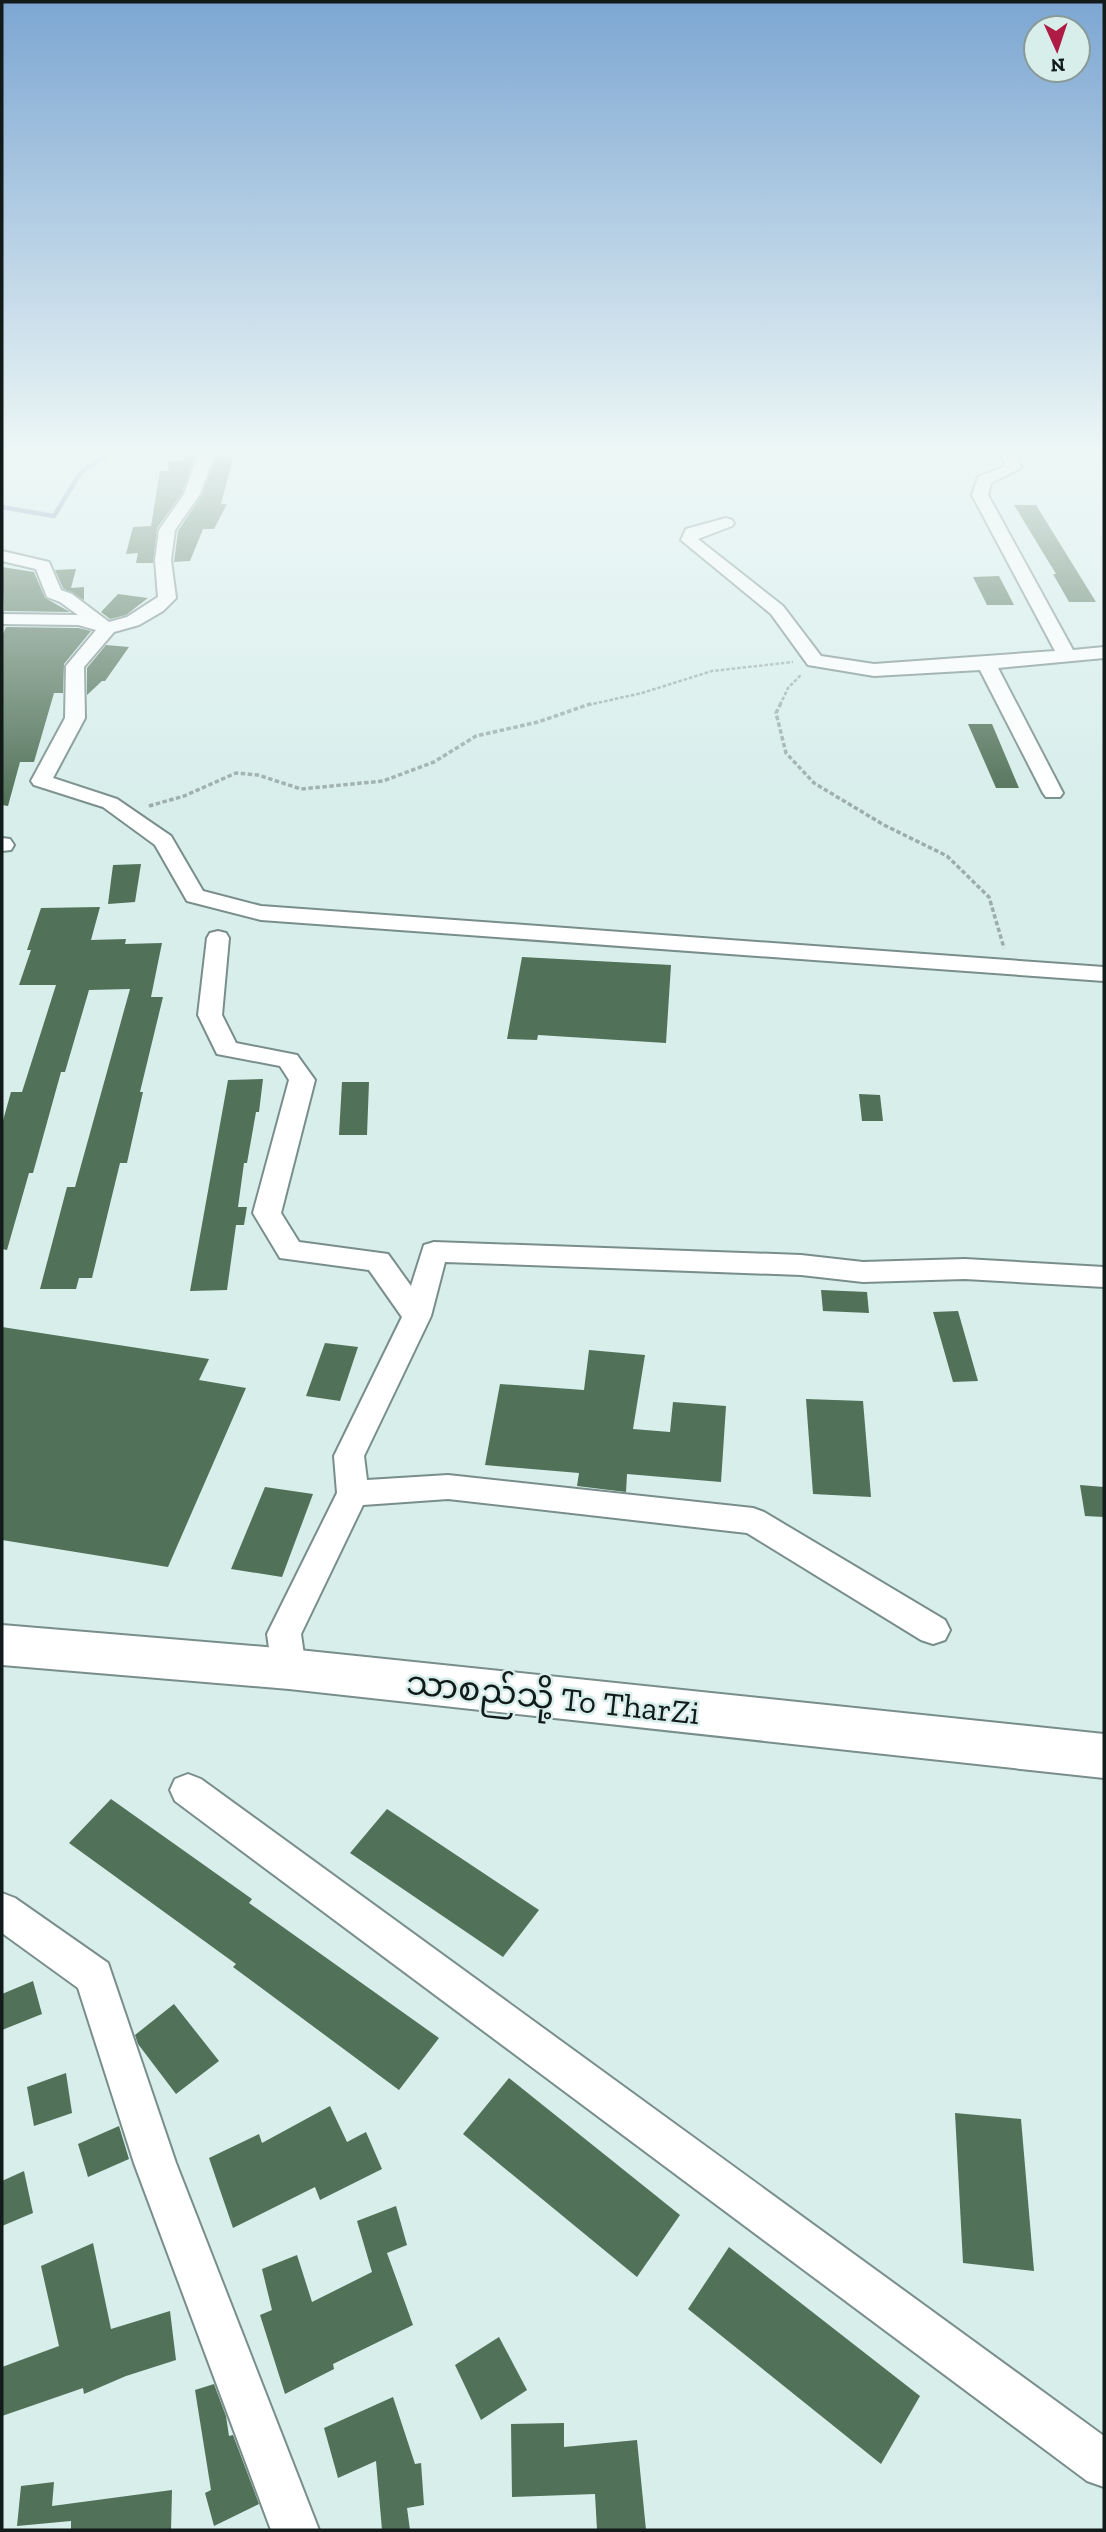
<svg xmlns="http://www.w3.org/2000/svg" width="1106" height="2532" viewBox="0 0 1106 2532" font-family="'Zilla Slab','Noto Sans Myanmar',serif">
<rect width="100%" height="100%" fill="#d7eeeb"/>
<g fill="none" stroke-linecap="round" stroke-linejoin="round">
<polyline stroke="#7b92b1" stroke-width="4.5" points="2,507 54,516 81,472 110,453"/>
</g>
<g fill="#517158">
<polygon points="185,453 196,453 182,493 157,528 153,563 136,563 138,553 126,554 133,527 151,526 160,471 169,471 167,461 184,460"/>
<polygon points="217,453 231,453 230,458 233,458 221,504 227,504 214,529 203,529 190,561 174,562 178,531 202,495"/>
<polygon points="1014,505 1036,505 1096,602 1069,602 1053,574 1056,574"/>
<polygon points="2,567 34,572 45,598 70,612 4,611"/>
<polygon points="76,569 71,588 84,587 84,600 63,588 55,570"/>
<polygon points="999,576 1014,605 987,605 973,577"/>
<polygon points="118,594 148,598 126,615 110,619 101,612"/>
<polygon points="6,627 78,628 91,631 64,664 63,693 54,693 34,762 20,762 8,806 2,805 2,636"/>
<polygon points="106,645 129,647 105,681 102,681 87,695 87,668"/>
<polygon points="968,724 992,724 1019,788 996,788"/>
<polygon points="141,864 135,902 108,904 113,865"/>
<polygon points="100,907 91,940 126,939 125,944 162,943 151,997 163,997 140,1092 143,1092 127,1163 120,1163 92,1278 79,1278 76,1289 40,1289 67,1187 75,1187 130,989 89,990 65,1072 61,1072 33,1173 29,1173 7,1250 2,1249 2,1124 11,1092 22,1092 56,985 19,985 31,950 27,950 41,908"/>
<polygon points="522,957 671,965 666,1043 538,1035 537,1040 507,1039"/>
<polygon points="263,1079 259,1112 256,1112 247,1163 244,1163 238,1207 247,1207 244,1225 236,1225 227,1290 190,1291 228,1080"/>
<polygon points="342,1082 369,1082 367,1135 339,1135"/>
<polygon points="859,1094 880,1095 883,1121 862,1121"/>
<polygon points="821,1290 867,1292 869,1313 823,1311"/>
<polygon points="958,1311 978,1381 953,1382 933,1312"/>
<polygon points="2,1327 209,1359 199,1380 246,1388 168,1567 2,1540"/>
<polygon points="325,1343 358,1347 340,1401 306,1396"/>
<polygon points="589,1350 645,1355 633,1429 670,1432 673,1402 726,1406 721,1482 627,1474 626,1492 577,1486 579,1473 485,1465 500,1384 584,1390"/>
<polygon points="806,1399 863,1401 871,1497 813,1494"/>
<polygon points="1080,1485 1104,1487 1104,1517 1085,1516"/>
<polygon points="265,1487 313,1494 282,1577 231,1569"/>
<polygon points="111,1799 252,1899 249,1903 439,2038 399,2090 233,1967 236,1964 69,1843"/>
<polygon points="387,1809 539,1910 503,1957 350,1853"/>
<polygon points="33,1981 42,2014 2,2030 2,1994"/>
<polygon points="174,2004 219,2061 176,2094 138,2044 135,2035"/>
<polygon points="66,2073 72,2113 34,2126 27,2087"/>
<polygon points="509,2078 680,2215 637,2277 463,2134"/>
<polygon points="330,2106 347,2142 366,2132 382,2169 320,2200 315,2187 233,2228 209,2158 259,2134 262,2143"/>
<polygon points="955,2113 1021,2119 1034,2271 963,2263"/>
<polygon points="119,2126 129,2159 88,2177 78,2144"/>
<polygon points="24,2171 33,2213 2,2226 2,2181"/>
<polygon points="396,2206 407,2245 387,2253 413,2325 333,2364 334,2369 285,2394 260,2315 272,2310 262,2269 297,2255 312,2302 372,2272 357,2221"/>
<polygon points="93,2243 111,2329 170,2311 176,2360 126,2376 84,2394 83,2388 2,2416 2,2367 59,2346 41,2266"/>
<polygon points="729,2247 920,2396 881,2464 688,2309"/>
<polygon points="499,2337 527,2390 481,2420 455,2365"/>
<polygon points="214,2384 226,2416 229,2436 233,2435 259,2504 214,2526 205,2493 211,2490 195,2390"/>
<polygon points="393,2397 415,2464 421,2463 424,2505 407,2508 410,2530 382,2530 376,2461 338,2478 324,2428"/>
<polygon points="564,2423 564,2447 637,2440 646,2530 597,2530 595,2494 512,2497 511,2424"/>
<polygon points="54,2482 52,2506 172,2490 171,2530 71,2530 71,2521 17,2526 21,2486"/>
</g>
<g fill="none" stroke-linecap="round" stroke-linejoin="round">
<defs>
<g id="minor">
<polygon points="199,453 215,453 200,494 175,530 171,560 176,598 163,611 139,625 114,632 84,667 85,718 53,778 117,799 171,836 203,891 261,906 1104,967 1104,981 261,920 187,901 155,845 103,807 34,785 31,781 65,718 66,666 96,630 78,625 2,624 2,614 78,615 60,602 47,597 36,569 2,561 2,551 49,562 61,590 72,594 109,622 127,617 158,597 155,560 159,530 184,494"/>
<polygon points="1001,453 1017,453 1021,468 991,483 988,495 1073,650 1104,647 1104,658 998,668 1063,793 1060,797 1046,797 1043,793 980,670 874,676 808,665 771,614 681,540 686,529 726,518 732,520 734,523 732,526 698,539 783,606 821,656 874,664 1055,651 972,495 978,477 1005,466"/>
<polygon points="2,838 10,839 14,845 11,850 2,851"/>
<polygon points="218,931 226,933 229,938 222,1015 236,1043 297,1055 315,1080 281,1213 299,1242 388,1254 411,1286 424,1245 434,1242 801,1255 863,1262 965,1259 1104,1267 1104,1287 965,1279 863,1282 801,1275 445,1262 431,1316 364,1456 367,1480 448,1475 753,1508 764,1512 945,1620 950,1630 945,1640 933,1644 921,1640 747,1533 448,1499 363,1505 301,1634 306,1669 301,1679 289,1684 277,1679 272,1669 267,1634 337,1493 334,1456 402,1317 369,1270 280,1258 253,1213 289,1080 280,1066 217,1054 198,1015 207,938 210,933"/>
<polygon points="188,1774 201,1779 1104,2436 1104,2487 1087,2481 175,1801 170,1790 175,1779"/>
<polygon points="2,1893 15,1898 108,1963 176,2163 319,2530 271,2530 134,2163 78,1988 2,1933"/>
</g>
<polygon id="highway" points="2,1625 289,1649 1104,1734 1104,1778 289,1689 2,1665"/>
</defs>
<use href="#minor" stroke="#798e8b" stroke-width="4"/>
<use href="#highway" stroke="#798e8b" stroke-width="4"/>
<g stroke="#9baeab" stroke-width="2.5" stroke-dasharray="3.5 2" stroke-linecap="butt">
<polyline points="588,705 642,693 712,671 793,662"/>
<polyline points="780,705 788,688 802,674"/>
</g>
<g stroke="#9baeab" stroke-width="3.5" stroke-dasharray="4.5 2.5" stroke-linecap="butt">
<polyline points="781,703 776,713 786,753 814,783 884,825 947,856 989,897 1004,948"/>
<polyline points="149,806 184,796 236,773 258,775 301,789 383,781 434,762 476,736 538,722 593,703"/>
</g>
<use href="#minor" fill="#fff" fill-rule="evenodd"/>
<use href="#highway" fill="#fff" fill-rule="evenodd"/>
</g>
<linearGradient id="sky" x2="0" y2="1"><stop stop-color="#7ca6d2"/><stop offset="0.56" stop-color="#edf7f6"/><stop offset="1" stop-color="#edf7f6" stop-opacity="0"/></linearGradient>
<rect width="1106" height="808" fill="url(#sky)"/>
<g text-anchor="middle" stroke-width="5" stroke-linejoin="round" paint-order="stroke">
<g font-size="33" fill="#131b1a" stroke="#d7eeeb">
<text transform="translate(553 1697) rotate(6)" y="12">သာစည်သို့ To TharZi</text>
</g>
</g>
<rect width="1106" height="2532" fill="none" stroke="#131b1a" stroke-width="7"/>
<g transform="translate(1057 49) rotate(177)"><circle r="33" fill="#d7eeeb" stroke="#899a97" stroke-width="2"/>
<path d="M0-5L12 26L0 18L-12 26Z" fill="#ae1b45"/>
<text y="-10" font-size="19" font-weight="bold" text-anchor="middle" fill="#131b1a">N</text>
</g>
</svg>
